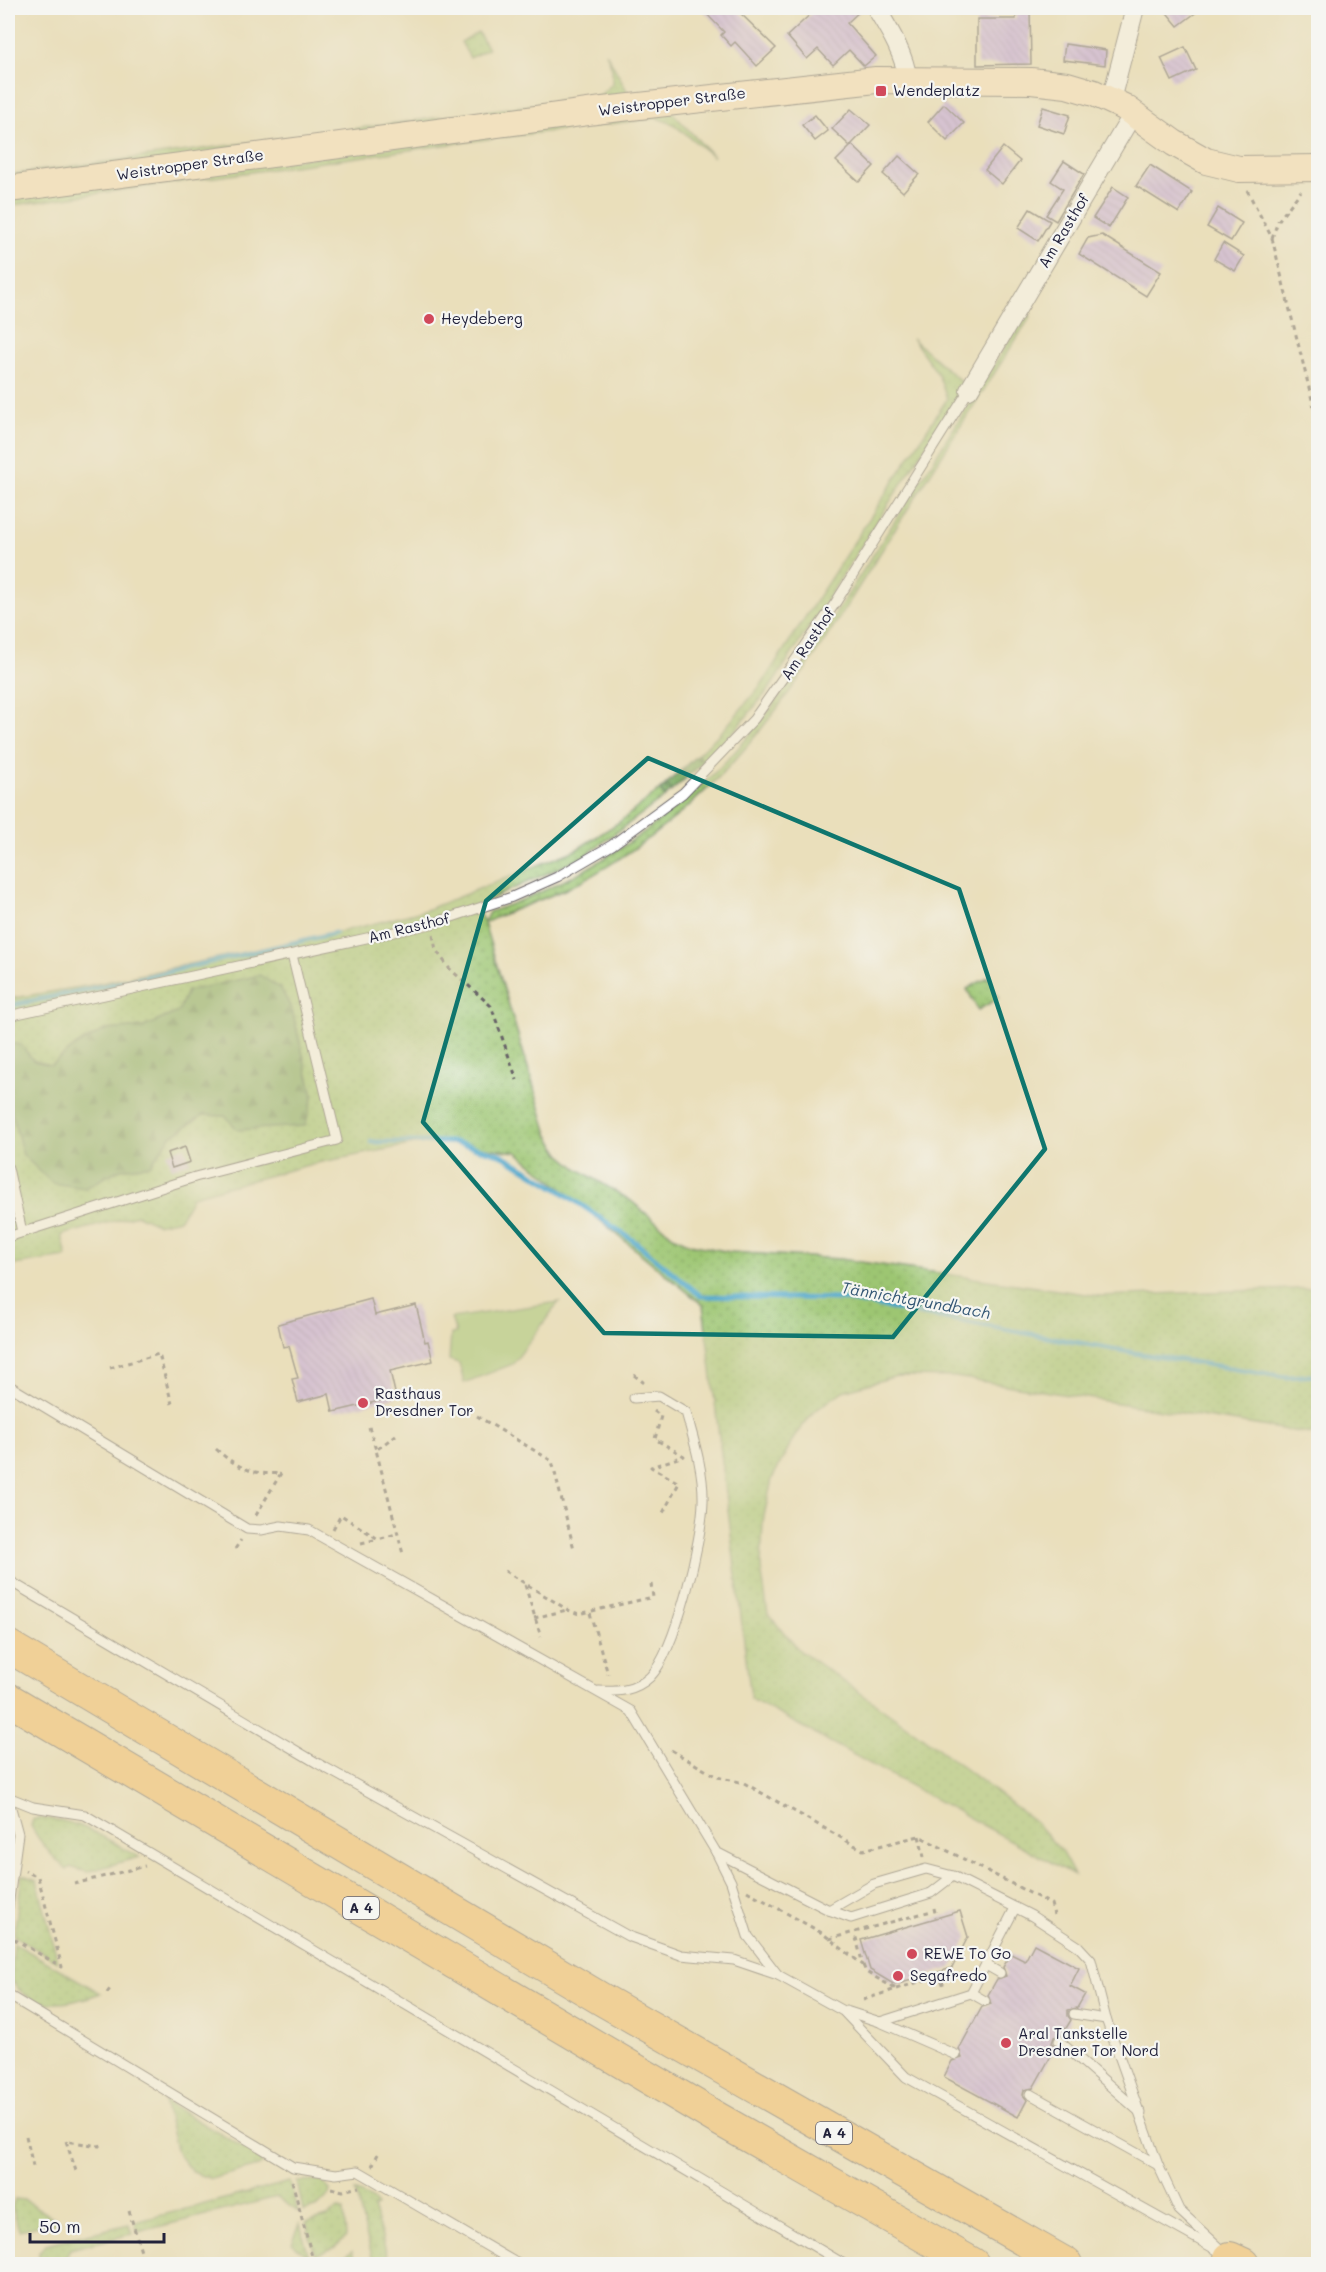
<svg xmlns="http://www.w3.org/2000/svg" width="1326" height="2272" viewBox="0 0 1326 2272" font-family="Mali,sans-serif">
<defs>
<pattern id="grass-dots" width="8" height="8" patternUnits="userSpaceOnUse" patternTransform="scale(1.5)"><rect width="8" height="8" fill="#9dc672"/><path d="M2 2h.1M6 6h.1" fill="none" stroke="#87aa64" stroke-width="1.8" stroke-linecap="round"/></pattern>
<pattern id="forest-firs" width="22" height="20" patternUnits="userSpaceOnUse" patternTransform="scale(1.5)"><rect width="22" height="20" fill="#7eab64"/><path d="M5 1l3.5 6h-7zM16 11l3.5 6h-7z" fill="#678b54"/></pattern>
<pattern id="building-back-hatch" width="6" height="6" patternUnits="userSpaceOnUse" patternTransform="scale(1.5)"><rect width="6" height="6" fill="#bfa1ea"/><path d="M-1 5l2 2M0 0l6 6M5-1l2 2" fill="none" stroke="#9b83bf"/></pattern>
</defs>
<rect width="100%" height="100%" fill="#f6f6f2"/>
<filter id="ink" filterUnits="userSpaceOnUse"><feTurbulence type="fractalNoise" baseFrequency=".0167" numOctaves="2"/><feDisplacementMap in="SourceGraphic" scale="12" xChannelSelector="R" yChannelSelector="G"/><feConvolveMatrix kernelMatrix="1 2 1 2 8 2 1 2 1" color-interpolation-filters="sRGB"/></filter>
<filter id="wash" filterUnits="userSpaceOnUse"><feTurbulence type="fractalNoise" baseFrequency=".008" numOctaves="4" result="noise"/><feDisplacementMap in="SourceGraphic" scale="24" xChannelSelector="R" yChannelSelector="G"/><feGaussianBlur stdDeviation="1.35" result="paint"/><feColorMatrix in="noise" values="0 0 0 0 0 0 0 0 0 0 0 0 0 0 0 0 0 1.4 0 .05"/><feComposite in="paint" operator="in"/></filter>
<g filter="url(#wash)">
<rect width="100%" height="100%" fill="#eadfbb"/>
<g fill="url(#grass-dots)" stroke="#607456" stroke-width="1.5">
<polygon points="478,32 488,49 470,58 461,42"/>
<polygon points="606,52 632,100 8,182 8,175 599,96 612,84 612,69"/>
<polygon points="671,111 714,157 673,124 657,118 480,140 8,206 8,197"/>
<path d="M1024,313l7,3c-52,81 -103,161 -154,242 -60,95 -120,196 -210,266 -31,25 -64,47 -99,64 -28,13 -57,22 -84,35l64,211 12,20 18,15 52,31 43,36 17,8 40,8 110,7 260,37 218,-8v147l-363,-58 -58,-1 -54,15 -28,20 -19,23 -24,45 -9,42 -2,47 7,46 31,36 120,84 115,87 27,30 13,24 -323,-176 -48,-394 -186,-153 -87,-11 -118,23 -119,32 -13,23 -23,5 -20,-9 -75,20 5,22 -59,9v-168l15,57 62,33 35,-19 30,-4 21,-29 32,-21 22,1 88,-21 -21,-85 -11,-21 -103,23 -34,15 -39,3 -28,15 -26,20 -17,-4 -13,-16 -13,-2v-44l84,-14 264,-57 70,-18 150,-60 42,-27 42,-33 6,6 -83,61 -108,49 9,16 5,-10c105,-35 204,-105 272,-191 41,-52 76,-110 112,-166 45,-70 89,-140 134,-211z"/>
<polygon points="912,338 965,385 770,688 737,728 704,762 697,755 726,727 761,685 947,399 938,374"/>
<polygon points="988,977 999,998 978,1010 967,989"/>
<path d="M33,1819c40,-4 73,20 106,38l-52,15 -17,-5 -3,3c-15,-13 -27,-27 -36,-44z"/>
<polygon points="22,1874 37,1880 58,1962 14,1936"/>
<path d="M14,1943l87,50c-32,12 -70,20 -90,-14z"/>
<polygon points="164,2101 261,2158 262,2165 211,2179 192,2172 177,2153"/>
<polygon points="321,2181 330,2190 329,2195 318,2206 303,2211 297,2182"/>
<polygon points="290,2182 298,2212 277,2197 138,2232 135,2222"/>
<polygon points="355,2191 374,2200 377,2206 373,2207 390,2264 374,2264"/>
<polygon points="15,2199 25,2200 60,2222 19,2230 12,2207"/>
<polygon points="338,2208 344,2211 346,2236 336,2247 315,2255 306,2223 327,2217"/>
<polygon points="129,2224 132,2234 70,2249 62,2264 39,2262 39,2252 46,2244"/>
<polygon points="300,2224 309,2257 292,2243"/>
<polygon points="352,2251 356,2264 334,2264"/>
</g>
<g fill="url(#forest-firs)" stroke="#506650" stroke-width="1.5">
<polygon points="697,755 704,762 666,796 663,795 660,790"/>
<polygon points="260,975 281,989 292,1010 313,1096 305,1126 238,1130 225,1116 203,1115 171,1136 150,1165 120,1169 85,1188 52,1183 23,1155 8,1098 8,1043 21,1045 34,1061 51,1065 77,1045 105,1030 144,1027 178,1012 187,991"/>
</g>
<polygon fill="#9dc672" stroke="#607456" stroke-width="1.5" points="559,1302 513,1364 464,1383 459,1363 449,1360 451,1334 456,1333 451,1318"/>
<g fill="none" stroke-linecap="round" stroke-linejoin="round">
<g stroke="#4ca5ca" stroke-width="5">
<polyline points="8,1006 124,982 335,933"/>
<polyline points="371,1142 454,1142 500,1154 558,1189 634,1241 701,1296 840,1299 1135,1353 1287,1377 1318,1375"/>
</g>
</g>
<g id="blocks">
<g fill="url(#building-back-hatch)">
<polygon points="701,8 735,8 776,48 757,66 735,42 731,46 721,35 724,32"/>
<polygon points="817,8 863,8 847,23 876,56 864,66 849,50 833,65 818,49 807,59 787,36"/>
<polygon points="1016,8 1030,8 1031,64 977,65 977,19 1016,19"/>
<polygon points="1163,8 1202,8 1178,26"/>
<polygon points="1065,44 1106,50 1105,65 1063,60"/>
<polygon points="1185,47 1196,70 1172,81 1161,58"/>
<polygon points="944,104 964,123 947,141 928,122"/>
<polygon points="1043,107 1070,115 1064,134 1037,125"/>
<polygon points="851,109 870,125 850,146 832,129"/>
<polygon points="815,115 828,131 815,141 802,125"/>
<polygon points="852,145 874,166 859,182 836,161"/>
<polygon points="1003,147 1020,161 1002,184 985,170"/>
<polygon points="899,156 919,174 903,192 883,174"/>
<polygon points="1064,161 1084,174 1056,221 1046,215 1063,189 1051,181"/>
<polygon points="1150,165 1192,192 1179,213 1136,186"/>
<polygon points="1113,187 1128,197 1109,228 1093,218"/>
<polygon points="1218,208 1242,223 1231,241 1207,227"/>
<polygon points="1030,209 1050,221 1038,241 1018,228"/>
<polygon points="1102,235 1161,272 1146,296 1079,254 1088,238"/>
<polygon points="1223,243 1244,256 1235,271 1214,259"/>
<polygon points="185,1147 190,1162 172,1168 167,1153"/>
<polygon points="371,1299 375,1315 416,1305 425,1342 428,1341 433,1361 390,1371 396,1397 333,1412 329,1394 298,1402 292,1379 298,1378 289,1346 283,1347 278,1324"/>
<polygon points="960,1911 968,1937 952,1968 895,1985 870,1970 861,1940"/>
<polygon points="1034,1944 1079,1968 1070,1986 1085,1994 1077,2008 1068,2010 1068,2016 1071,2020 1062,2035 1054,2037 1052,2043 1056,2047 1033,2088 1024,2090 1023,2095 1027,2100 1018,2117 944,2077 952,2061 962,2058 959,2049 982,2007 991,2004 988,1995 997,1979 1006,1976 1003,1967 1011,1954 1025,1961"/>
</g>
</g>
</g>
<g filter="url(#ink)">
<use href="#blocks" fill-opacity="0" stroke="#686468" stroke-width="1.5"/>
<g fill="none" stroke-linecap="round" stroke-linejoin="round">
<defs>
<g id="lane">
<polyline points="8,1016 431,924 512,897 557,877 612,845 683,793 754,719 836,602 969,390"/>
<polyline points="8,1168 22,1232"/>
<polyline points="8,1237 195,1177 337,1140 292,955"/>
<polyline points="8,1385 247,1529 261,1530 281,1526 309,1530 631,1711 716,1852 731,1882 748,1936 778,1975"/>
<polyline points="8,1580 317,1763 628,1936 681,1955 734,1960 778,1975 843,2011 906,2077 1226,2255"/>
<path d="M599,1691c19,1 36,0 51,-14 26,-27 52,-137 53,-175 1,-30 -9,-61 -17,-90l-27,-16 -25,2"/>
<polyline points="8,1797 33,1807 85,1815 844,2264"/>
<polyline points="8,1797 18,1834 8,1907"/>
<polyline points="716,1852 829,1910 874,1884 926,1869 953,1876 1032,1916 1078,1946 1091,1960 1106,2019 1158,2165 1179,2210 1220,2248"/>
<polyline points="829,1910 851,1918 931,1893 953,1876"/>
<polyline points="986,1965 1000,1973"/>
<polyline points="971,1993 985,2001"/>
<polyline points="8,1995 293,2167 336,2174 358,2171 518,2264"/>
<polyline points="846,2011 880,2022 956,2055"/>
<polyline points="1074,2014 1106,2019"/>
<polyline points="880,2022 971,1993 1015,1908"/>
<polyline points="1059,2041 1141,2113"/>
<polyline points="1030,2094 1158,2165"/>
</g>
<g id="street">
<path d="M876,8c14,23 28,45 32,72"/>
<polyline points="1111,100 1135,8"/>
<polyline points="969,390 1134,112"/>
</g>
<polyline id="secondary" points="8,189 603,110 876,80 1031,81 1067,85 1094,93 1124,107 1174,143 1206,161 1239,169 1318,168"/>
<g id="highway">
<polyline points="8,1646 603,2000 1066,2264"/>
<polyline points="8,1699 715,2117 973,2264"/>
<polyline points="1230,2258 1243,2264"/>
</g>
</defs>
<use href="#lane" stroke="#686468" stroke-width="11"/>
<use href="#street" stroke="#686468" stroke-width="20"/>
<use href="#secondary" stroke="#686468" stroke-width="28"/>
<use href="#highway" stroke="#686468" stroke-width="34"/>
<g stroke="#686468" stroke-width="3" stroke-dasharray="4.5 4.5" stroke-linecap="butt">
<polyline points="1247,190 1272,238 1278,221 1301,191"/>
<polyline points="1272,238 1318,424"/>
<polyline points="433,935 436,950 449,968 491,1006 517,1080"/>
<polyline points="110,1368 159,1354 172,1404"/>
<polyline points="634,1375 643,1382 642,1383"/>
<polyline points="654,1411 661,1416 655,1439 684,1456 651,1467 679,1483 663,1513"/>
<polyline points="477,1416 552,1461 574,1549"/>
<polyline points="369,1427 376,1450"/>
<polyline points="396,1435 376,1450 403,1554"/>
<path d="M216,1449c20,18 37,27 65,24l-26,44"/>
<polyline points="333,1529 341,1515 378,1539 396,1534"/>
<polyline points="361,1543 378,1539"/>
<polyline points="235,1549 241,1540"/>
<polyline points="505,1571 568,1610 579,1614 653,1597 651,1584"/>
<polyline points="525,1585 541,1637"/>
<polyline points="590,1613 608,1674"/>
<polyline points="534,1618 567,1610"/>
<polyline points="671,1750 717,1777 744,1783 863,1850 919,1836 1051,1904 1054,1915"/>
<polyline points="919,1836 924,1857"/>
<polyline points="74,1884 145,1866"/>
<polyline points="747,1891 822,1933 863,1965 855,1934"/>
<polyline points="934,1908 936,1917"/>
<polyline points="14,1939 62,1967 38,1877 25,1871"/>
<polyline points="829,1939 935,1910"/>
<polyline points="939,1972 944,1987"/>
<polyline points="896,1989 955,1971"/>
<polyline points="107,1993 112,1986"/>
<polyline points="863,2000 896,1989 866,1972 863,1965"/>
<polyline points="26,2136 34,2171"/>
<polyline points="372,2166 378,2154"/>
<polyline points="76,2171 66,2141 99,2146 104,2144"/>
<polyline points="292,2181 314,2264"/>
<polyline points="331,2188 343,2191 359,2187"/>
<polyline points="129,2211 145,2264"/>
</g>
<use href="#lane" stroke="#fff" stroke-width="9"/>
<use href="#street" stroke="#fff" stroke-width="18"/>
<use href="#secondary" stroke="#fce5c4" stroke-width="26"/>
<use href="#highway" stroke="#f8bf6c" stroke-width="32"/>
</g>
</g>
<path d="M0 0H1326V2272H0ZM648,758l311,131 86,260 -152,188 -289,-4 -181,-211 63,-221z" fill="#eadfbb" fill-opacity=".55" fill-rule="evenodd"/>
<path fill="none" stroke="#0f766e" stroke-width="4.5" stroke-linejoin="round" d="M648,758l311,131 86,260 -152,188 -289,-4 -181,-211 63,-221z"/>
<g fill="#d1495b" stroke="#f6f6f2" stroke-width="2">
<rect x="875" y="85" width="12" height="12" rx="3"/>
<circle cx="429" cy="319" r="6"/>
<circle cx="363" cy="1403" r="6"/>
<circle cx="912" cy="1954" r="6"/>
<circle cx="898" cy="1976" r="6"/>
<circle cx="1006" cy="2043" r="6"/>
</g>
<g text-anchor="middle" stroke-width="4.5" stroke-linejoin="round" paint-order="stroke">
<g fill="#f6f6f2" stroke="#626272" stroke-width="1.5">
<rect x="343" y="1897" width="36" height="22" rx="4.5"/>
<rect x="816" y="2122" width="36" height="22" rx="4.5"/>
</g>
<g font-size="14" font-weight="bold" fill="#22223b">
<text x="361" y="1913">A 4</text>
<text x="834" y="2138">A 4</text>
</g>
<g font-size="15" fill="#22223b" stroke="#f6f6f2" text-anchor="start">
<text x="893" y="96">Wendeplatz</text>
<text x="441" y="324">Heydeberg</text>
<text x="375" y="1399">Rasthaus<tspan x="375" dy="17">Dresdner Tor</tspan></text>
<text x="924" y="1959">REWE To Go</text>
<text x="910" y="1981">Segafredo</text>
<text x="1018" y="2039">Aral Tankstelle<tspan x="1018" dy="17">Dresdner Tor Nord</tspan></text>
</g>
<g font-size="15" fill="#22223b" stroke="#f6f6f2">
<text transform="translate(672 102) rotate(-7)" y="5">Weistropper Straße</text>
<text transform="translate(190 165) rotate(-8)" y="5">Weistropper Straße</text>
<text transform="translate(1064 231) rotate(-59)" y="5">Am Rasthof</text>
<text transform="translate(808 644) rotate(-56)" y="5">Am Rasthof</text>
<text transform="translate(409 928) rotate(-14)" y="5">Am Rasthof</text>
</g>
<g font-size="16" font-style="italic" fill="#335674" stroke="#f6f6f2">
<text transform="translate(916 1300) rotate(10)" y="6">Tännichtgrundbach</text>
</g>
</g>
<rect width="1326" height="2272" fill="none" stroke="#f6f6f2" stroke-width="30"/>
<path d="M30 2233v9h134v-9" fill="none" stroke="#22223b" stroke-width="3"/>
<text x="39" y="2233" font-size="18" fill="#22223b" stroke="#f6f6f2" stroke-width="4.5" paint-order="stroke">50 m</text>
</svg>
